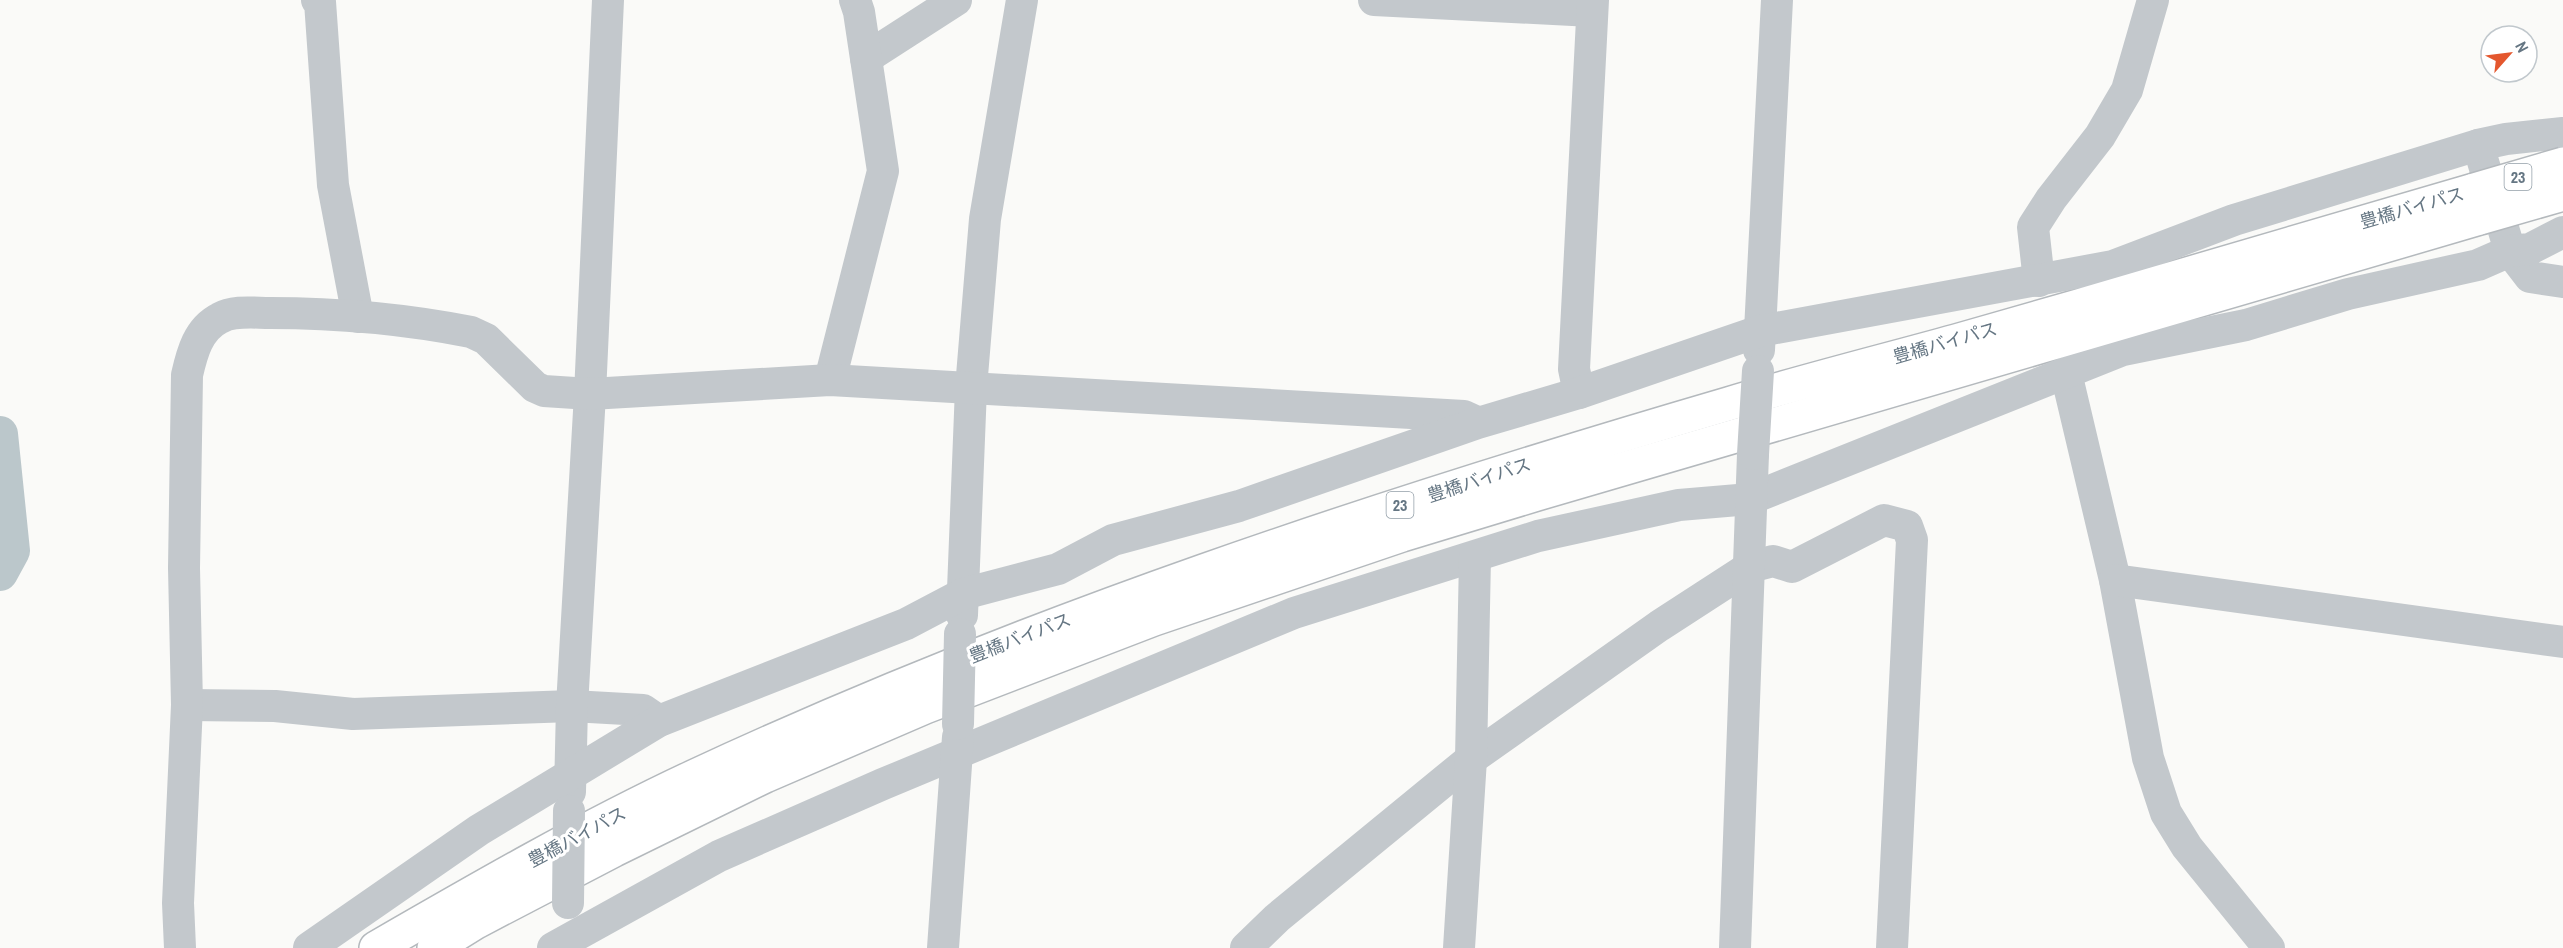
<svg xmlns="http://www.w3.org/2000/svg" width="2563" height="948" viewBox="0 0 2563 948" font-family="'Archivo Narrow','Noto Sans JP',sans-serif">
<rect width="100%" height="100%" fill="#fafaf8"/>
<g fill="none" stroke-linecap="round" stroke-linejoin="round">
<polyline stroke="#bbc7cb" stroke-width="36" points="0,434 12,551 0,573"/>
<defs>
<g id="highway">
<path d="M376,948c104,-60 208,-120 317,-171 333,-155 683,-270 1035,-373 76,-23 152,-42 228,-63 173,-49 345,-101 518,-151"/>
<polyline points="434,948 476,922 614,850 765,776 925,707 1154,619 1402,535 1537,494 2480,218"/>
</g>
</defs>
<use href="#highway" stroke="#b4b9bd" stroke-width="36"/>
<g stroke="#c3c8cc" stroke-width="32">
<polyline points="317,0 320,2 333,185 358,317"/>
<polyline points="1374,0 1592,11"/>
<polyline points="866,58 956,0"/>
<polyline points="2478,145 2510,251 2530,277 2563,282"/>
<polyline points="2039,281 2033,227 2051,199 2100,136 2127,90 2153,0"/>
<polyline points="1759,350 1777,0"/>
<polyline points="2066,373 2115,580 2148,758 2166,813 2187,847 2269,948"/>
<polyline points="830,380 883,171 859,12 855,0"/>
<polyline points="1579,393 1574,369 1593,0"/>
<polyline points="2115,580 2563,642"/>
<polyline points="962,615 971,388 985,219 1022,0"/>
<polyline points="187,705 275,706 353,714 572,706 643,710 659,721"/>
<polyline points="570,792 572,706 590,394 608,0"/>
<path d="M180,948l-2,-45 9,-198 -3,-137 3,-193c5,-22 11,-46 33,-57 14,-8 34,-5 50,-5 67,0 135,6 201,19l15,7 49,48 9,4 46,3 240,-14 634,36 13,6"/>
<polyline points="309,948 479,830 659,721 906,624 963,594 1058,569 1113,540 1239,506 1478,423 1579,393 1760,331 2113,266 2234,220 2478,145 2506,139 2563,133"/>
<polyline points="553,948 719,856 883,784 1294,613 1538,536 1679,505 1750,499 2123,350 2246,325 2348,294 2478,265 2510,251 2530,249 2563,232"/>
<polyline points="943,948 958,737"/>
<polyline points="1246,948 1277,918 1471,759 1659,626 1750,567 1773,561 1792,567 1884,520 1907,526 1912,540 1892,948"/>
<polyline points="1459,948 1471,759 1475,557"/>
<polyline points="1735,948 1753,454"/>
</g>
<use href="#highway" stroke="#fff" stroke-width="33"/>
<defs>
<g id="highway-bridge">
<polyline points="2474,190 2563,164"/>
<polyline points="2480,218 2563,194"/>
</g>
</defs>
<use href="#highway-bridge" stroke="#b4b9bd" stroke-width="36" stroke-linecap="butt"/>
<g stroke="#c3c8cc" stroke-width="32">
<polyline points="1753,454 1758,371"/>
<polyline points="958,724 960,634"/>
<polyline points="568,903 569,811"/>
</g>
<use href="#highway-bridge" stroke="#fff" stroke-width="33"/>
</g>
<g text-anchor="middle" stroke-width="6" stroke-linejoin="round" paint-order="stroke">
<g fill="#fff" stroke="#939fa8" stroke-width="1.5">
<rect x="2504.5" y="164" width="27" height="26" rx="4.5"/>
<rect x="1386.5" y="492" width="27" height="26" rx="4.5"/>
</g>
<g font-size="16" font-weight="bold" fill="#657683">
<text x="2518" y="183">23</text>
<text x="1400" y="511">23</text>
</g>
<g font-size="18" fill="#657683" stroke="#fff">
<text transform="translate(2412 208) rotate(-16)" y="6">豊橋バイパス</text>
<text transform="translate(1945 343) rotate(-16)" y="6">豊橋バイパス</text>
<text transform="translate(1479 480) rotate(-18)" y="6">豊橋バイパス</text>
<text transform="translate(1020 638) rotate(-21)" y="6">豊橋バイパス</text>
<text transform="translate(577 837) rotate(-28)" y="6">豊橋バイパス</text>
</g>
</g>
<g transform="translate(2509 54) rotate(62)"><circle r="28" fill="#ffffff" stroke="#c1c8cd" stroke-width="1.5"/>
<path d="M0-4.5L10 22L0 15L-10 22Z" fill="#e4572e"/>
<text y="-9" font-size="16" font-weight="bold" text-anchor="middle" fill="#657683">N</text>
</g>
</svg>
